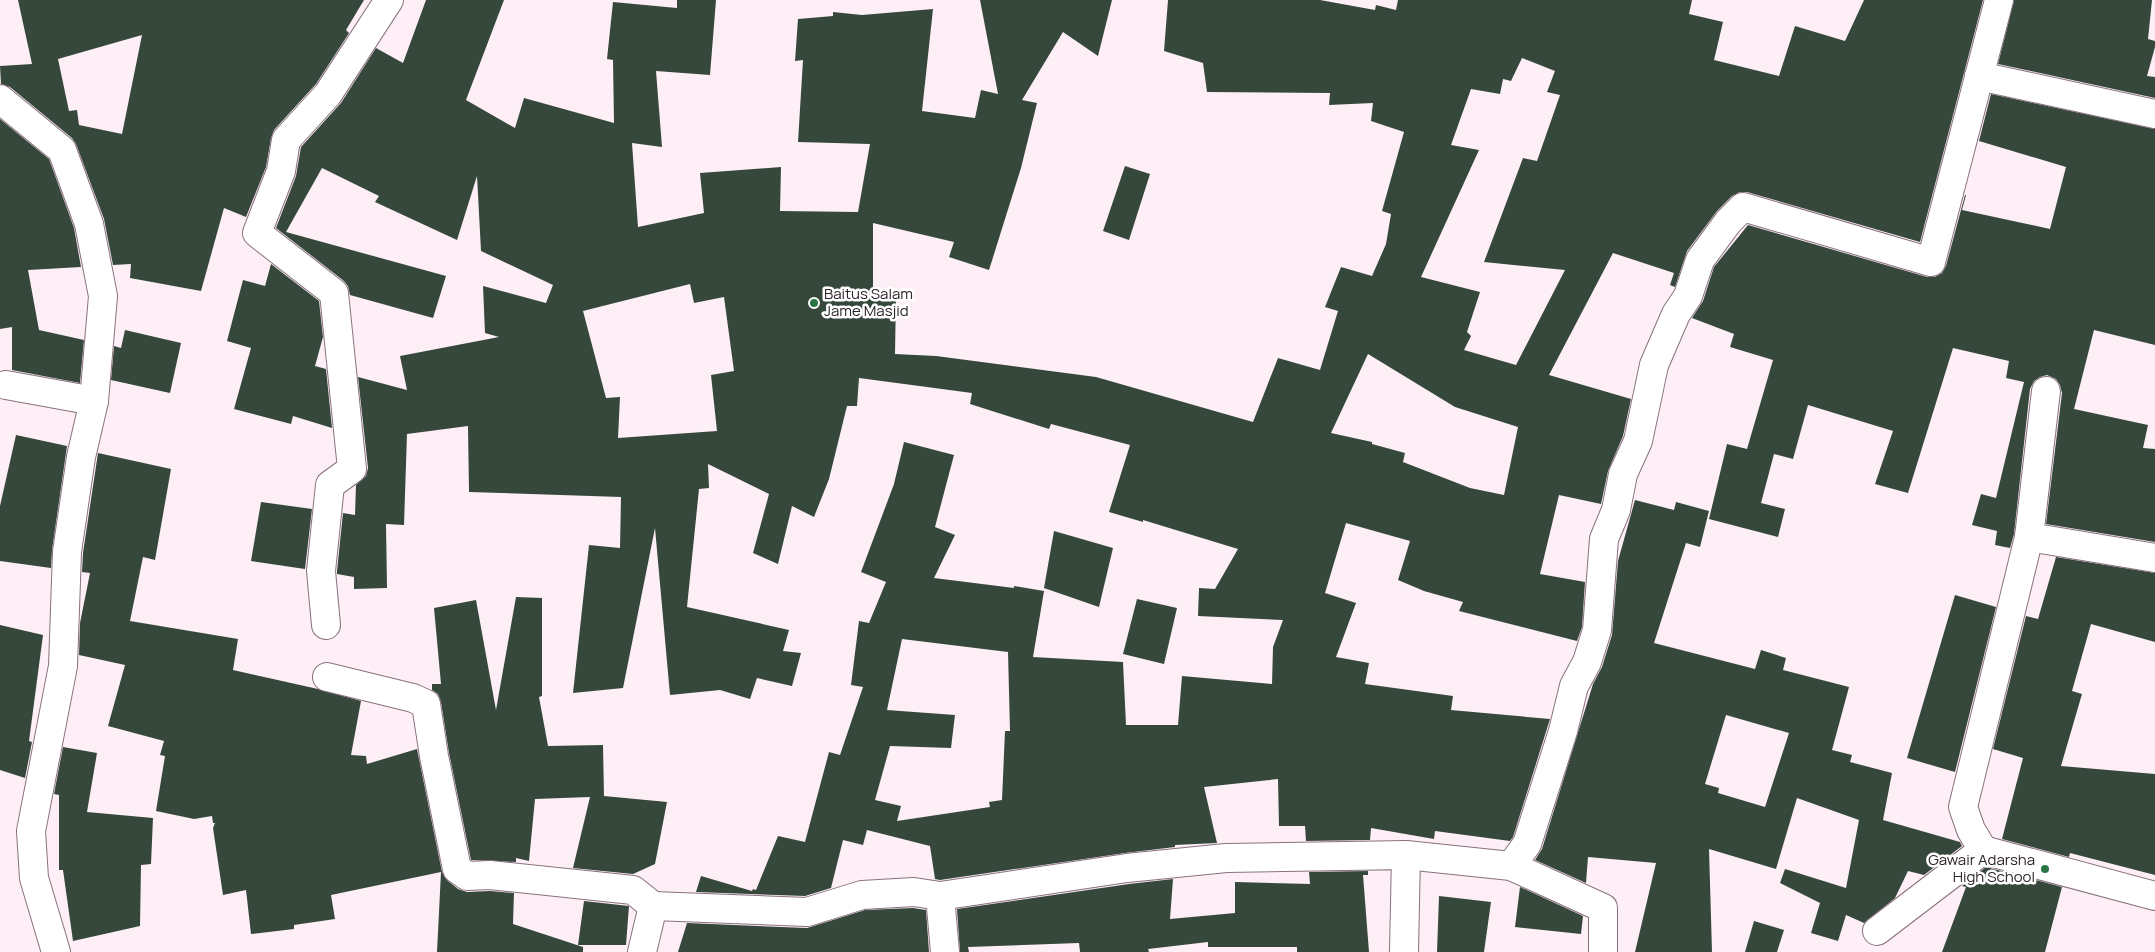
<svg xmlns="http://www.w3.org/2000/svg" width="2155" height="952" viewBox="0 0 2155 952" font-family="Manrope,sans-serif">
<rect width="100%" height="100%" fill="#feeff7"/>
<g fill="#36483b" fill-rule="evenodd">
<path d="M18,0h346l-18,30 3,3 -33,51 -42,46 -3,8 -5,29 -20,50 -22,-9 -23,83 -71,-13 1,-14 -18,1 -9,-46 -28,-75 -4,-6 -62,-51 -9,-3 -1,-18 32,-2zM142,35l-20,99 -43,-9 -2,-15 -8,1 -11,-52z"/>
<path d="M426,0h78l-38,100 49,28 9,-30 90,25 -1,-63 -6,-1 6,-57 64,6v-8h39l-6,75 -54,-4 6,76 -30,-4 6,84 66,-14 -4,-40 81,-6 -1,44 78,1 12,-68 -72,-2 5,-82 -8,1 3,-42 35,-3v-4l29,3 71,-6 -11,102 53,7 6,-28 17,4 -18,-94h132l-14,56 -35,-24 -41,68 15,3 -16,65 -32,102 -40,-13 5,-15 -81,-19v75l23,-2 -1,58 41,2 160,21 157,45 25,-64 42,12 18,-59 -13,-4 16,-40 31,9 14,-32 5,-30 -9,-3 22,-79 -33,-11 2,-18 -44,2 1,-12 -123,-1 -4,-29 -39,-12 4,-51h152l55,10 1,-5 20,5 2,-10h294l-3,14 34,8 -9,38 65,16 16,-50 50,15 19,-41h119l-63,242 -173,-50h-7l-8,4 -15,15 -30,40 -12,36 -5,-2 4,-12 -61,-20 -64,122 82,24 -8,37 -15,35 -7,33 -42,-9 -19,79 45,8 -3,45 -5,14 -118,-30 4,-9 -39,-11 -26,-11 12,-39 -64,-18 -21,70 31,10 -20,54 33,6 -4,21 88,12 -2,14 99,9 -37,118 -3,4 -75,-10 -1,8 -63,-11 -1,12 -64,1 -1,-15h-26l-1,-47 -74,8 13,56 -42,2v2l-50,6 -185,27 -5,-1 -5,-33 -63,-16 -4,15 -20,-5 -12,48 -26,8 -109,-4 5,-16 51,15 1,-2 3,1 22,-54 27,6 24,-90 11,3 23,-68 -12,-2 8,-64 10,2 17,-41 -25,-10 33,-88 10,-42 50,13 -19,72 20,8 -21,43 80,10v-2l30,5 -11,66 90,5 3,63h52l4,-49 90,8 1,-37 10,-27 -85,-4 1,-28 16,1 23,-40 -95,-29v2l-34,-10 21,-67 -79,-21 -2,5 -79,-25 2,-11 -113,-15 -2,28h-10l-18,73 -15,38 -22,-11 -14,58 -25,-11 16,-59 -61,-30 1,24 -10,1 -12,118 102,23 -6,21 18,2 -9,33 -35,-8 -7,21 -30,-9 -50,5 -15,-167 -32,160 -50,5 16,-148 31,3 1,-51 -152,-5 -1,-66 -61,8 -3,91 -18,-1 1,64 -33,1v-12l-17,-3v-3l6,-58 12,2 1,-30 10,-9 2,-8 -10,-91 49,13 -7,-34 99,-19 -14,-4 -2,-47 63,17 7,-18 -72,-34 -4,-75 -20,64 -82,-38 4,-6 -57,-28 -36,64 160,44 -13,42 -83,-23 -2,-9 -4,-5 -68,-53 20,-52 5,-29 40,-44 35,-55 27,15zM1522,58l33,13 -8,21 13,3 -23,66 -14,-3 -39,104 81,8 -49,95 -52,-15 7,-14 -4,-4 13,-40 -59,-15 58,-127 -28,-5 20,-56 29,5 3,-15 8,2zM690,284l4,19 30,-6 10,74 -23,4 6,56 -99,7 2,-41 -14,1 -23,-87zM1368,354l87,53 63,20 -14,68 -34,-7 -67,-26 2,-9 -33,-9v-2l-41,-9zM902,639l106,13 2,79h-5l-3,69 -13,2 1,5 -93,14 4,-15 -26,-6 15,-54 61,2 4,-33 -68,-5z"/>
<polygon points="2014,0 2152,0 2148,39 2155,41 2155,47 2147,76 2155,77 2155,98 1998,64"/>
<polygon points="1991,94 2155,129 2155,345 2094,330 2074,409 2148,425 2143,448 2155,449 2155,542 2046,524 2062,393 2060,385 2056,379 2047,375 2040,377 2034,381 2030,389 2014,534 2010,548 1995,545 1997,531 1972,525 1981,494 1996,498 2024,382 2006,378 2009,361 1953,348 1908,493 1875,484 1893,431 1808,405 1793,459 1774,454 1761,503 1785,509 1778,537 1709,519 1727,444 1747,449 1773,360 1730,347 1734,334 1692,318 1703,301 1714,267 1748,225 1927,277 1935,277 1942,273 1946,266 1965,195 1966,195 1962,210 2050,229 2066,167 1979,141"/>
<polygon points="0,119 49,159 74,228 81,267 28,270 39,330 84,340 80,383 12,370 12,327 0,329"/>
<polygon points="1125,166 1150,174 1129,240 1103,231"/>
<polygon points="271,264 319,301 323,337 315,366 326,369 332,428 293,416 291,424 234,409 251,348 227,341 243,280 265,286"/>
<polygon points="125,330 181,343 170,393 111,380 114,346 121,348"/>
<polygon points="16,435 67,446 52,550 51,568 0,561 0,506"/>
<polygon points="98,453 171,469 155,560 143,557 130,621 238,639 233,670 318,689 361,701 351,755 366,756 367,764 417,749 442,872 448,881 458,889 467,892 490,891 514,893 513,924 583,947 583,952 437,952 441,872 331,895 335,919 294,925 294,929 251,934 246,890 223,895 213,828 215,823 213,823 212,816 194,819 156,811 165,756 160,755 164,741 108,726 125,665 79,655 80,623 90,573 82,572 83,553"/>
<path d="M1635,500l39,10 2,-8 33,9 -9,36 -14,-4 -32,100 101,26 6,-19 25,8 -3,12 66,17 -17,63 20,5 -2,7 42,11 -9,47 77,22 2,4 -38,29 -16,-4 -13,27 -31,25 -18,-8 -8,26 -27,-8 9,-30 -40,-20 5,-14 61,19 13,-68 -62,-22 -21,71 -67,-20 3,103h-77l21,-89 -68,-6 -2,26 -51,-23 7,-11 51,-165 9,-17 10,-32 6,-74zM1726,715l63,18 -24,74 -47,-14 1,-5 -14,-4z"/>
<polygon points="261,502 312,509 305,569 251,561"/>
<polygon points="1054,531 1113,548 1099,607 1044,588"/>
<polygon points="2056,557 2155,573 2155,642 2091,624 2072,691 2082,694 2061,766 2155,774 2155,875 2070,853 2069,857 2002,839 2023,758 1993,749 2026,616 2038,619"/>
<polygon points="1955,595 1996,607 1955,772 1907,758"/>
<polygon points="516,597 542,598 542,696 539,697 548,746 603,745 604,796 667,802 655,864 633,874 573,868 590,797 535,799 529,861 516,858 516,862 471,860 449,753 441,702 438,694 432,690 432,684 441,684 434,608 476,600 496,710"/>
<polygon points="1137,599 1177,608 1164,664 1123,654"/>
<polygon points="0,625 43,635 29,741 32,742 25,778 0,770"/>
<polygon points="63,747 97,753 87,812 153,818 151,864 141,865 140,926 73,941 63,870 59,870 59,795 54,794"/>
<polygon points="1986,867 2062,887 2045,952 1942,952 1966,887 1962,886"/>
<polygon points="1368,871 1368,875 1363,875 1369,952 1297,952 1297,947 1208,947 1208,942 1148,949 1149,952 1080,952 1079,943 968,947 969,952 960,952 957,909 1129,884 1173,879 1170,919 1235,913 1235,882 1310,884 1309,872"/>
<polygon points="1520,887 1583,916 1581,934 1515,927"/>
<polygon points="1439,896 1491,902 1484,952 1437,952"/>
<polygon points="584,901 629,906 626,945 578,945"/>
<polygon points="913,908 926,910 929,952 678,952 687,923 807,928 865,910"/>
<polygon points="1754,921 1784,930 1777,952 1745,952"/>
</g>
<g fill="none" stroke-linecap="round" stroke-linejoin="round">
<defs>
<g id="street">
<polyline points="1979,76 2155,114"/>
<polyline points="0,99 62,150 89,224 103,296 94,401 81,457 67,552 63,666 31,831 34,878 56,952"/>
<polyline points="6,385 94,401"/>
<polyline points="2046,391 2029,537 2155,558"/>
<polyline points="326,625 321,571 330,485 352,469 334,293 257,233 281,171 286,140 328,94 389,0"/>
<polyline points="327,677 413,698 426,704 434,756 457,869 467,876 490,875 633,890 653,906"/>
<polyline points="1983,850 1971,830 1963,807 2029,537"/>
<polyline points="1406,855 1511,866 1603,908 1603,952"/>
<polyline points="1511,866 1527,844 1563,731 1574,686 1587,662 1597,630 1604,539 1616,510 1623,474 1638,441 1654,365 1676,314 1688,296 1700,260 1728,222 1743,207 1931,262 1999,0"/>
<polyline points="940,896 1127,868 1226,858 1406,855 1404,952"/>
<polyline points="1877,931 1983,850 2155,896"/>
<polyline points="642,952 653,906 807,912 862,895 914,892 940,896 945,952"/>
</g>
</defs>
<use href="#street" stroke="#88717d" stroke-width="30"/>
<use href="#street" stroke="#fff" stroke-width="28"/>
</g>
<g fill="#2a7544" stroke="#fff" stroke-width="2">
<circle cx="814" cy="303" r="5"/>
<circle cx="2045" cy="869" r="5"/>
</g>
<g text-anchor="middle" stroke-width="5" stroke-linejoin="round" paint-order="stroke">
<g font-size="15" fill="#2c2328" stroke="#fff" text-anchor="start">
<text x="824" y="299">Baitus Salam<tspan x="824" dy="17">Jame Masjid</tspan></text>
<text x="2035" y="865" text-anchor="end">Gawair Adarsha<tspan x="2035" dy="17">High School</tspan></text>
</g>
</g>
</svg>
